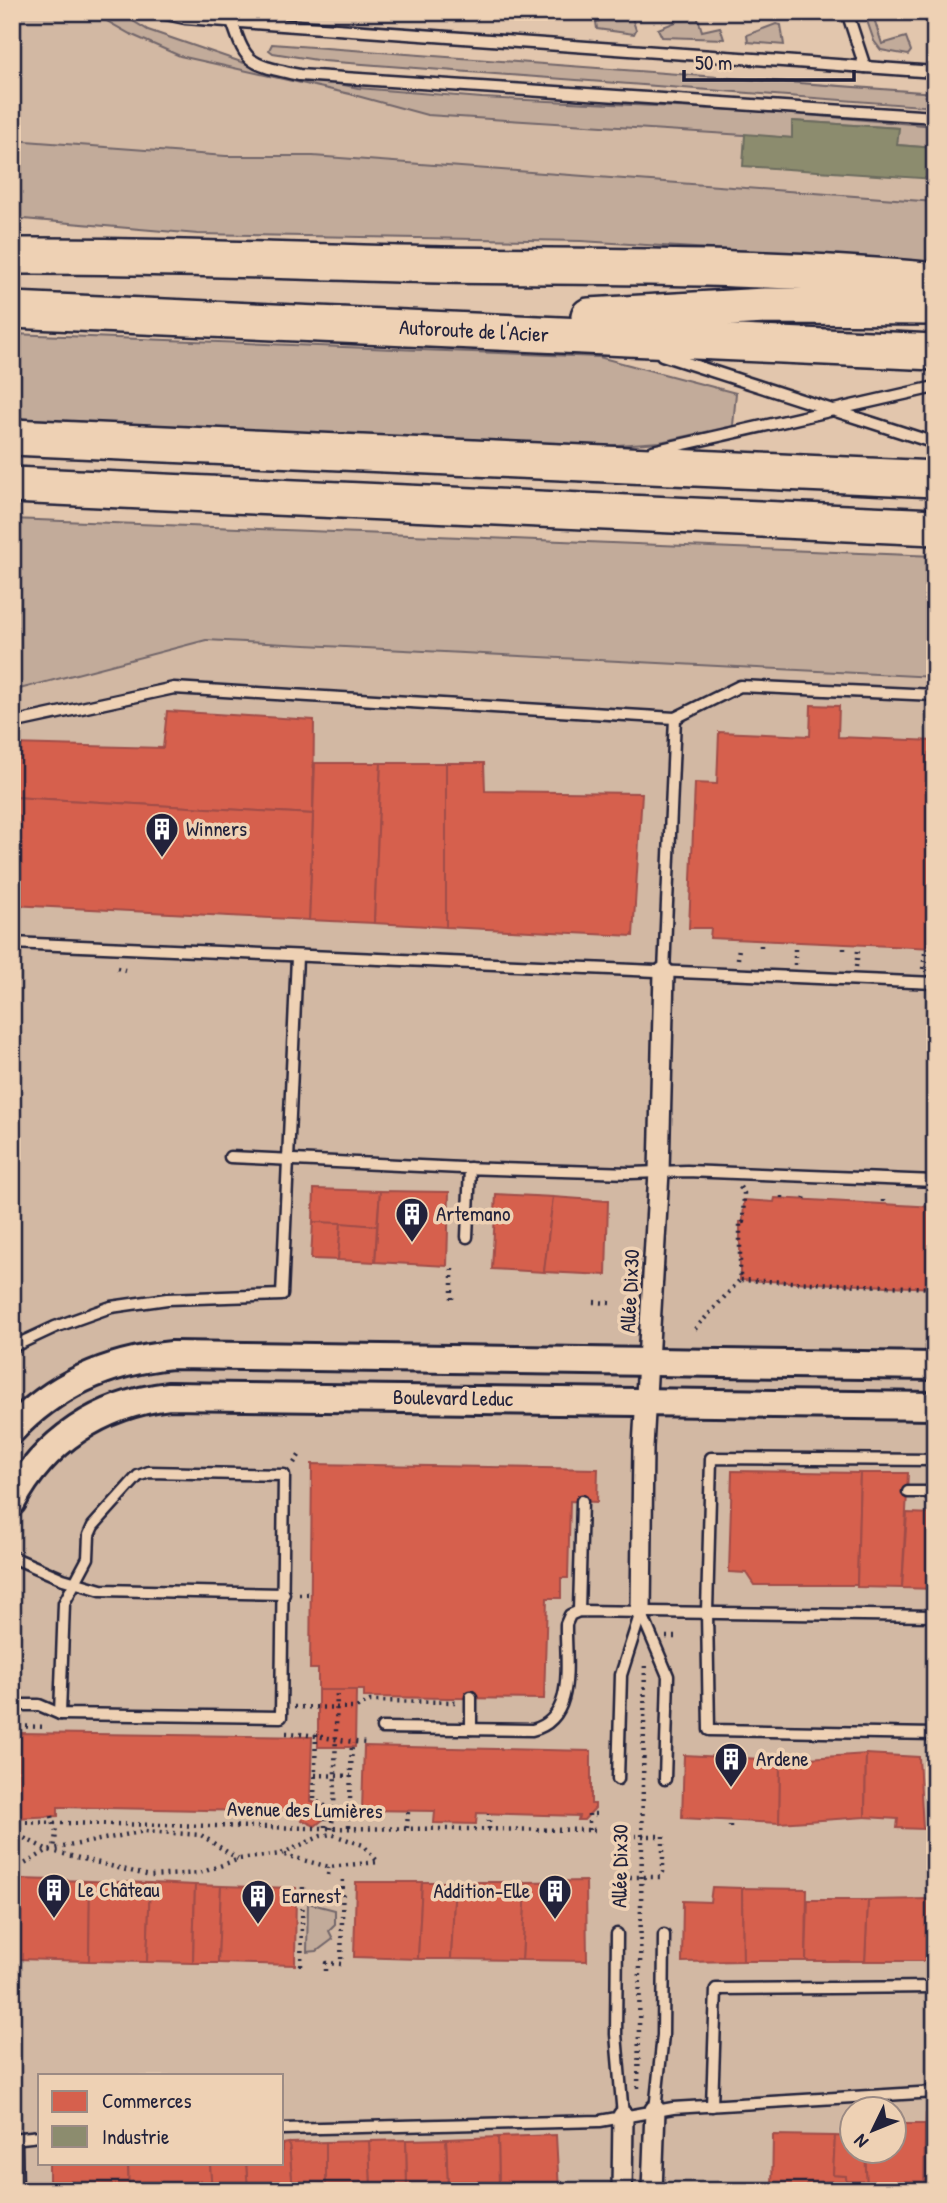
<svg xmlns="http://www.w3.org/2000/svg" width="947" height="2203" viewBox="0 0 947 2203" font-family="'Patrick Hand',sans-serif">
<rect width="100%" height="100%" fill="#e2c6ad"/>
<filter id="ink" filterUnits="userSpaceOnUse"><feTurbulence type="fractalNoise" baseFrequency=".0143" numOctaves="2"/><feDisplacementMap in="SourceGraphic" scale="14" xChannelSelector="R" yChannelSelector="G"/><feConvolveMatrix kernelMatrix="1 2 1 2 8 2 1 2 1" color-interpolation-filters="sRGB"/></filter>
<g filter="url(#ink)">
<g fill="#d2b8a3" fill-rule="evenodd">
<polygon points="12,12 91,12 130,34 180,56 350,94 427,115 791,137 792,121 899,128 935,148 935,202 313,156 226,156 12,140"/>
<path d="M12,547l923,72v1572h-923zM40,2075h242v88h-242zM852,2108h42v42h-42z"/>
</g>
<g fill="#c2ab9a" stroke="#72666a" stroke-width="2">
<polygon points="91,12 118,12 148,30 250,65 358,88 482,98 761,111 935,126 935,148 897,145 898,128 793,121 792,138 427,115 350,94 180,56 130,34"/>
<polygon points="624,12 630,12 636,30 634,34 597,29 596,22"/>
<polygon points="673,12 696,12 702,31 720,27 724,39 662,37 658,29 676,22"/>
<polygon points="864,12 872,12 882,44 906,37 911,51 908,55 881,50 874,41"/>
<polygon points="776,24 781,25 784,45 748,42 747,35"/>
<polygon points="272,44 935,93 935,107 323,61 273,53 269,50"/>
<polygon points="12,140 226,156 313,156 935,202 935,263 581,241 198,234 12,218"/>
<polygon points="12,334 599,357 736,393 733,426 660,442 575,448 12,418"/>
<polygon points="12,519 935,556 935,677 206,640 12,691"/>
<polygon points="308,1903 335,1910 335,1925 329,1931 333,1939 317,1951 307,1952"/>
</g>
<g fill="#d6604d" stroke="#a04d48" stroke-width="2">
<polygon points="811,705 839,706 838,737 935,741 935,948 710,938 711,928 689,928 695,783 717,784 719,732 810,736"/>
<polygon points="167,711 314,720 313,814 12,797 12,744 163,748"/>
<polygon points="315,763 381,763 374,923 309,920"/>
<polygon points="381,763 446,763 446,927 374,923"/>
<polygon points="446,763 484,763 485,791 642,793 633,936 446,927"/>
<polygon points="12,797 313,814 309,920 12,905"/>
<polygon points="314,1189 380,1191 377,1226 313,1222"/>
<polygon points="380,1191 449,1192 447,1266 375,1262"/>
<polygon points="496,1194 553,1197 544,1272 492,1269"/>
<polygon points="553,1197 608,1201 606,1275 544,1272"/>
<polygon points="775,1198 935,1207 935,1288 740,1280 740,1222 743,1222 744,1200 774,1202"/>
<polygon points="313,1222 341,1223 338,1260 311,1259"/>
<polygon points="341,1223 377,1226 375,1262 338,1260"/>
<polygon points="312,1464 598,1469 597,1502 570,1501 568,1578 561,1578 561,1598 547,1598 544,1699 364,1697 364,1690 318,1690 318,1669 310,1669"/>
<polygon points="732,1471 860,1473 857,1585 754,1585 746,1573 729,1572"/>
<polygon points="860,1473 908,1473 902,1588 857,1587"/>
<polygon points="907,1513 935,1514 935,1589 902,1588"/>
<polygon points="318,1690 356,1690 355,1747 318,1747"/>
<polygon points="18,1733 312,1737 310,1801 322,1805 325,1818 315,1826 302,1820 300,1812 58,1807 58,1816 13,1818 14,1795 17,1795"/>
<polygon points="364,1746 591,1751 591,1804 595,1804 595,1808 584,1820 578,1820 579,1816 477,1813 476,1824 434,1823 435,1811 362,1810"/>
<polygon points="866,1754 865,1817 779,1823 780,1760"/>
<polygon points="866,1754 919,1757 923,1829 897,1828 898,1819 865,1817"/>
<polygon points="684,1755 780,1760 779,1823 682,1818"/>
<polygon points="19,1879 90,1881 89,1961 17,1959"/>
<polygon points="90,1881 150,1883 147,1962 89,1961"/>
<polygon points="586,1881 587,1961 522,1960 526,1882"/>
<polygon points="356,1882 422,1882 418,1959 354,1957"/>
<polygon points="422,1882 455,1882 451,1959 418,1959"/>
<polygon points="455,1882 526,1882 522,1960 451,1959"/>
<polygon points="150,1883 195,1885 193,1963 147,1962"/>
<polygon points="195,1885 221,1886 218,1963 193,1963"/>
<polygon points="221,1886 296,1888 295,1965 218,1963"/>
<polygon points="712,1887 742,1888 743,1961 682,1962 683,1901 710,1902"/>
<polygon points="742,1888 807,1889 806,1961 743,1961"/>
<polygon points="929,1899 929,1961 865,1961 868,1900"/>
<polygon points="808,1900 868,1900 865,1961 806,1961"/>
<polygon points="926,2114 935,2114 935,2191 924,2191"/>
<polygon points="894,2124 925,2124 924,2191 867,2191 865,2150 894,2150"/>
<polygon points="556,2135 559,2191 499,2191 498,2137"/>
<polygon points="773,2135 835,2136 833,2175 846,2176 847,2191 772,2191"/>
<polygon points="835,2136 852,2137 852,2150 865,2150 867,2191 847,2191 846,2176 833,2175"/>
<polygon points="498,2137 499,2191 448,2191 446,2139"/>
<polygon points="446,2139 448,2191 407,2191 406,2140"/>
<polygon points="406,2140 407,2191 371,2191 369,2141"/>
<polygon points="369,2141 371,2191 326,2191 326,2142"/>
<polygon points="326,2142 326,2191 293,2191 289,2143"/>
<polygon points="289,2143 293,2191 248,2191 246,2163 282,2163 282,2144"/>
<polygon points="49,2163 128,2163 129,2191 49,2191"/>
<polygon points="128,2163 210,2163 212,2191 129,2191"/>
<polygon points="210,2163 246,2163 248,2191 212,2191"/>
</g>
<polygon fill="#8c8c6e" stroke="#6c6c5f" stroke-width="2" points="792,121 899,128 897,145 935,148 935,179 743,166 745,134 792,138"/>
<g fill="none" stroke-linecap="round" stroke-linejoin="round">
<defs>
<g id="lane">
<polyline points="156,12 185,18 935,72"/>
<path d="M229,12c17,52 16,51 70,63l636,42"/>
<polyline points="847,12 865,67"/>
<polyline points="662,355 935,443"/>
<polyline points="653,451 935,387"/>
<polyline points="12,723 174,688 675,718 740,686 935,695"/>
<polyline points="12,943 935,983"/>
<polyline points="664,972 675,718"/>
<polyline points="230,1157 462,1168 631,1173 687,1171 935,1181"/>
<polyline points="467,1237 470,1168"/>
<polyline points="12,1347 55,1327 111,1307 167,1299 282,1295 297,957"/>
<polyline points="935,1460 711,1458 707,1612 709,1730 935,1734"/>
<polygon points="149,1472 284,1475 281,1717 60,1714 64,1603 88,1558 89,1535 93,1526 138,1476"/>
<polyline points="908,1492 935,1492"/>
<polyline points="12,1557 63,1579 101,1590 284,1594"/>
<polyline points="579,1611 582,1501"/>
<polyline points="641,1612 668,1676 665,1779"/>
<polyline points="471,1697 471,1729"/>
<polyline points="23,1705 39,1705 60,1714"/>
<path d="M382,1728l150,2c45,-11 33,-69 34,-106l4,-9 9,-4 356,5"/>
<polyline points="618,1779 621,1675 641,1612"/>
<polyline points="617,1934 616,2034 623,2116"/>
<polyline points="712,2106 716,1989 935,1987"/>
<polyline points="655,2110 663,2035 664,1935"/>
<polyline points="282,2129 600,2121 673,2108 935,2092"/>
<polyline points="12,2139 40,2136"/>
<polyline points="16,2139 17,2191"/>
</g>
<g id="street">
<polyline points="641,1612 643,1447 659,1172 664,972"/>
<polyline points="622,2191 623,2116"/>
<polyline points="652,2191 655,2110"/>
</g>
<g id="secondary">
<path d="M12,1430c43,-46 99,-69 160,-75l763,11"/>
<path d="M12,1502c32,-61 89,-98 157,-106l766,10"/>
</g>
<g id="highway">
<path d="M12,256c144,-1 286,6 430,9 164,2 329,0 493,16"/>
<polyline points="12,310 935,352"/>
<polyline points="589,316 765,306 935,307"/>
<polyline points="12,437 935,479"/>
<polyline points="12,485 935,527"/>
</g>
</defs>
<use href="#lane" stroke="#22223b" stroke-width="15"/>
<use href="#street" stroke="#22223b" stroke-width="24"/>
<use href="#secondary" stroke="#22223b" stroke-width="32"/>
<use href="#highway" stroke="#22223b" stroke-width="40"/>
<g stroke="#22223b" stroke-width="4.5" stroke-dasharray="2 5" stroke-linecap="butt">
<polyline points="761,947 761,940"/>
<polyline points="844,950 844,944"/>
<polyline points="738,959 739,946"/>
<polyline points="795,965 795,948"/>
<polyline points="856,967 858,951"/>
<polyline points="117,968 125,970"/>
<polyline points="923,969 925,953"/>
<polyline points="740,1187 744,1193 743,1222 740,1222 740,1280 935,1288"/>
<polyline points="782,1198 782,1195"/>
<polyline points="804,1199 805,1196"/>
<polyline points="883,1200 883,1202"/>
<polyline points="452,1299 452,1269"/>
<polyline points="594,1302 610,1303"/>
<polyline points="695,1329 740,1280"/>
<polyline points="294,1463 300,1454"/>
<polyline points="299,1594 311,1594"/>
<polyline points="666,1637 678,1637"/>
<polyline points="294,1707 356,1708 370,1701 458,1702"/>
<polyline points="12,1726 47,1727"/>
<path d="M286,1733c30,1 55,9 83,10"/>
<polyline points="316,1734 314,1800 334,1811 350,1811"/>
<polyline points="315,1775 351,1776"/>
<polyline points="52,1816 56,1833 54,1849"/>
<polyline points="12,1822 311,1828 598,1830"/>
<polyline points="325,1827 325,1818 332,1819"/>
<polyline points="349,1827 352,1743"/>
<polyline points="730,1827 730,1821"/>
<polyline points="407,1828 408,1811"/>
<polyline points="331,1829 334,1811 337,1690"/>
<polyline points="489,1829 489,1814"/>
<polyline points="589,1830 589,1814 598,1814"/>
<polyline points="12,1832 48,1850 150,1876 200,1873 239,1859 281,1854 321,1836 331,1834 363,1845 378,1862 329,1867 281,1854"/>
<polygon points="621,1836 663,1836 663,1872 660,1877 623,1877"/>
<polyline points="12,1867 21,1866 48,1850 145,1831 201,1835 238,1859"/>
<polyline points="328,1875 329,1867"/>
<polyline points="12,1913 12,1918"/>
<polyline points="301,1966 303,1884"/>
<polyline points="326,1971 326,1963 341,1964 343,1875"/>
<polyline points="638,2088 645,1663"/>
</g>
<use href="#lane" stroke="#eed1b4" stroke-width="10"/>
<use href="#street" stroke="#eed1b4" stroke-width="19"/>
<use href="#secondary" stroke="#eed1b4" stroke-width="26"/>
<use href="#highway" stroke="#eed1b4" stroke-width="35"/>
</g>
</g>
<defs>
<symbol id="building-pin" viewBox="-11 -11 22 30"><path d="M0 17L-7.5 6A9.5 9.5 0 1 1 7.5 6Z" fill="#22223b" stroke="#eed1b4"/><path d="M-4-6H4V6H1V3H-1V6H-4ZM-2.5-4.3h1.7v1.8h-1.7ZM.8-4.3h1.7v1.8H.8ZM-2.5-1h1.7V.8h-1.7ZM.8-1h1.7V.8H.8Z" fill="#fff"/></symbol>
</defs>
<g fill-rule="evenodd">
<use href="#building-pin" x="143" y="810" width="38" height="52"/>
<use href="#building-pin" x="393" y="1195" width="38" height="52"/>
<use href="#building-pin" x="712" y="1740" width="38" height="52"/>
<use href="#building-pin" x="35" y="1871" width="38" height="52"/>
<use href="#building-pin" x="536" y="1872" width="38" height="52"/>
<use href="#building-pin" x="239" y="1877" width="38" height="52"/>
</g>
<g text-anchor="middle" stroke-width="7" stroke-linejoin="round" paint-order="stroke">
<g font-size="21" fill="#22223b" stroke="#eed1b4">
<text transform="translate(474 331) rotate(3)" y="7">Autoroute de l'Acier</text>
<text transform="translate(630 1291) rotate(-87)" y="7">Allée Dix30</text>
<text transform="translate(453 1398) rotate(1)" y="7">Boulevard Leduc</text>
<text transform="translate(305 1810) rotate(1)" y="7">Avenue des Lumières</text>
<text transform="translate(620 1866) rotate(-89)" y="7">Allée Dix30</text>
</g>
<g font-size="21" fill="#22223b" stroke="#eed1b4" text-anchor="start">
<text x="186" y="836">Winners</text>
<text x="436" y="1221">Artemano</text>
<text x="756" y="1766">Ardene</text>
<text x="78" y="1897">Le Château</text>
<text x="530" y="1898" text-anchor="end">Addition-Elle</text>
<text x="282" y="1903">Earnest</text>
</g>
</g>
<rect width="947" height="2203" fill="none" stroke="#eed1b4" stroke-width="42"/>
<rect x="21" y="21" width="905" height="2161" fill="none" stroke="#22223b" stroke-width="2.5" filter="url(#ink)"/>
<rect x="38" y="2074" width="245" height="91" fill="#eed1b4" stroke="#9c8b84" stroke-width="2"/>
<rect x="52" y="2091" width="35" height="21" fill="#d6604d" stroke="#9c8b84" stroke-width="2"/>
<text x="102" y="2108" font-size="21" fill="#22223b">Commerces</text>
<rect x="52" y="2126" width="35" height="21" fill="#8c8c6e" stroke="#9c8b84" stroke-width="2"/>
<text x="102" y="2144" font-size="21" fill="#22223b">Industrie</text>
<g transform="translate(873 2130) rotate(227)"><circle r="33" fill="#eed1b4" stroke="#9c8b84" stroke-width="2"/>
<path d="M0-5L12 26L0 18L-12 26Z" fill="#22223b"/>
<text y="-10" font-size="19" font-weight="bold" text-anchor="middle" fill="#22223b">N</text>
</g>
<path d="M684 70v10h170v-10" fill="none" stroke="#22223b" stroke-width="3.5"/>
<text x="695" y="70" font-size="21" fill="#22223b" stroke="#eed1b4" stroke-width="5" paint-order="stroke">50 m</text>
</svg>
